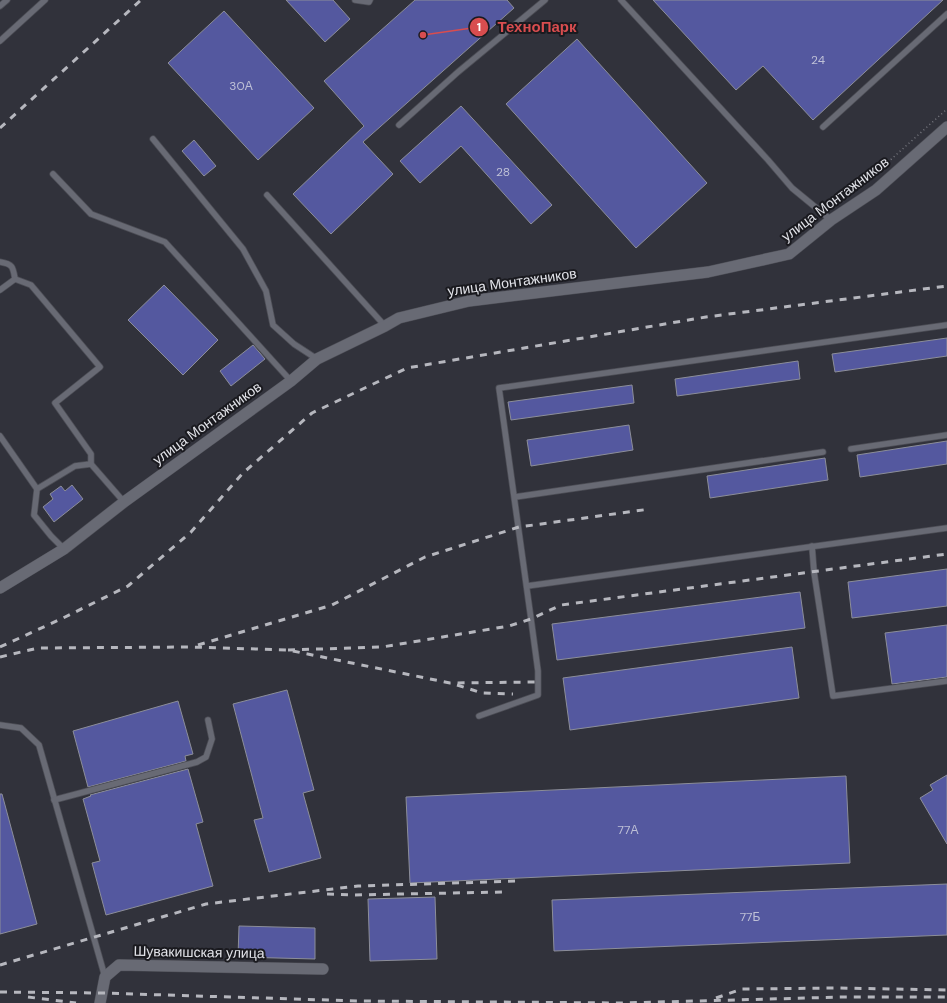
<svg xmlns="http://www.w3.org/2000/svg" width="947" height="1003" viewBox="0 0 947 1003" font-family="'DM Sans',sans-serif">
<rect width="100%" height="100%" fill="#31323b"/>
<g fill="#54589f" stroke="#8c8e99">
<polygon points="286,0 333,0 350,19 325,42"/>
<polygon points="415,0 507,0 514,8 363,142 393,174 331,234 293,194 364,126 324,81"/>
<polygon points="653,0 943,0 813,120 763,66 736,90"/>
<polygon points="224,11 314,108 258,160 168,63"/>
<polygon points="577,39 707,183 636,248 506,104"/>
<polygon points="461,106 552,205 531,224 461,146 420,183 400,161"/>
<polygon points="194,140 216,166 204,176 182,151"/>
<polygon points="164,285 218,340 183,375 128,320"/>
<polygon points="947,338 947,356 835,372 832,354"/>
<polygon points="253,345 265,359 231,386 220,371"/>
<polygon points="798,361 800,379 677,396 675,379"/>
<polygon points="632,385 634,403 511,420 508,402"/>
<polygon points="629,425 633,450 531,466 527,440"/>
<polygon points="947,441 947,464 860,477 857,455"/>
<polygon points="825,458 828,480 710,498 707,476"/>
<polygon points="72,485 83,499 54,522 43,507 53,499 50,494 61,486 65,491"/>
<polygon points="947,569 947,606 852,618 848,582"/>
<polygon points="800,592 805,628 557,660 552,624"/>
<polygon points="947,625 947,677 892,684 885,633"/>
<polygon points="792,647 799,698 570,730 563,678"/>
<polygon points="287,690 314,790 303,793 321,858 269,872 254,820 263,818 233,704"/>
<polygon points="178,701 193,754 185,756 186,761 88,787 73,731"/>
<polygon points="188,769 203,822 196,824 213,886 106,915 92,863 100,861 83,799 91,796 90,795"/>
<polygon points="947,775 947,844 920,798 933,790 930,785"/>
<polygon points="846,776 850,863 410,883 406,797"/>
<polygon points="0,794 2,794 37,924 0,934"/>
<polygon points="947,884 947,935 554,951 552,900"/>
<polygon points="435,897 437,959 370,961 368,899"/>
<polygon points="239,926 315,928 315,959 238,957"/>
</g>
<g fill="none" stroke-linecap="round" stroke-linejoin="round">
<defs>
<g id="lane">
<polyline points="355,0 369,2 370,0"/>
<polyline points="621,0 768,160 792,188 831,220"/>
<polyline points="0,6 7,0"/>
<polyline points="0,41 45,0"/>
<polyline points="399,125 458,72 545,0"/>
<polyline points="823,127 947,14"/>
<polyline points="153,139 243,249 266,291 273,325 294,344 317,359"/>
<polyline points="53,174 91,214 165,242 291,381"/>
<polyline points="267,195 385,326"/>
<path d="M0,262c13,2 13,5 15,17"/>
<polyline points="0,290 15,279 31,285 100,367 55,403 91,454 91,464 124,502"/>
<polyline points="0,436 37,489 34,515 51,536 64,549"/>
<polyline points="851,449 947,435"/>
<polyline points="37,489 75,466 91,464"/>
<polyline points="515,497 823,452"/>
<polyline points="812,546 814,572 833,696 947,681"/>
<polyline points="527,586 947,528"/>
<polyline points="479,716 538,695 538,671 531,619 499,388 947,325"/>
<polyline points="0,725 21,728 39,745 105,977"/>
<polyline points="54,800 197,762 206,757 212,739 208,720"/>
</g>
<g id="street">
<polyline points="0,588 64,549 124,502 291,381 317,359 385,326 399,318 469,301 708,272 789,254 831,220 876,190 947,127"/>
<polyline points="100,1003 105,977 119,965 323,969"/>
</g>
</defs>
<use href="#lane" stroke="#4d4e56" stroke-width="7"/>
<use href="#street" stroke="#4d4e56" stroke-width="12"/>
<polyline stroke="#787980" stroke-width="1.5" stroke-dasharray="1 3" stroke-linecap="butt" points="867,181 947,109"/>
<use href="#lane" stroke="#686a74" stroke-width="5.5"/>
<use href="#street" stroke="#686a74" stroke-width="11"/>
<g stroke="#b6b7be" stroke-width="3" stroke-dasharray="7 7" stroke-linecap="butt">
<polyline points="0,128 141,0"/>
<polyline points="198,645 332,605 425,557 519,527 650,509"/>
<polyline points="0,647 61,619 128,586 191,532 243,473 312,413 407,368 706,317 947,286"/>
<polyline points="288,650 382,647 509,626 531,619 561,605 947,554"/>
<polyline points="0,657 38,648 190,647 288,650 450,683 535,682"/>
<polyline points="457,685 482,693 513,694"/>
<polyline points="327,894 353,895 503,892"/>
<polyline points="0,965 206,904 358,886 519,881"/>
<polyline points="0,992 101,993 359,1001 622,1003 844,997 947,997"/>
<polyline points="28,997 76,1003"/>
<polyline points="716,998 742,989 837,988 947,990"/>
</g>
</g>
<g text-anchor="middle" stroke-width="4" stroke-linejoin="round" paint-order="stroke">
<g font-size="12" fill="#bec0d6">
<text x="818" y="64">24</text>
<text x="241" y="90">30А</text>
<text x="503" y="176">28</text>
<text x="628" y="834">77А</text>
<text x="750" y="921">77Б</text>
</g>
<g font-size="14" fill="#e2e3e9" stroke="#1a1a1f">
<text transform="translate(835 199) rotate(-37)" y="5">улица Монтажников</text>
<text transform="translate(512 282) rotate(-8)" y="5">улица Монтажников</text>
<text transform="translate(207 423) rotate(-36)" y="5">улица Монтажников</text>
<text transform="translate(199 952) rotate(1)" y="5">Шувакишская улица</text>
</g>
</g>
<path fill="none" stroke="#d84d4f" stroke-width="1.5" d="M423 35L479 27"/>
<g fill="#d84d4f" stroke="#1a1a1f" stroke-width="1.5">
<circle cx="423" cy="35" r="4"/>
<circle cx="479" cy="27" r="10"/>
</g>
<g font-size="12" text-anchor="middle" font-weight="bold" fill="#fff">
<text x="479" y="31">1</text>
</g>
<g font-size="15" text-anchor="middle" font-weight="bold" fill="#d84d4f" stroke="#1a1a1f" stroke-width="4" stroke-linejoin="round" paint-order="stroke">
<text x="537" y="32">ТехноПарк</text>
</g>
</svg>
